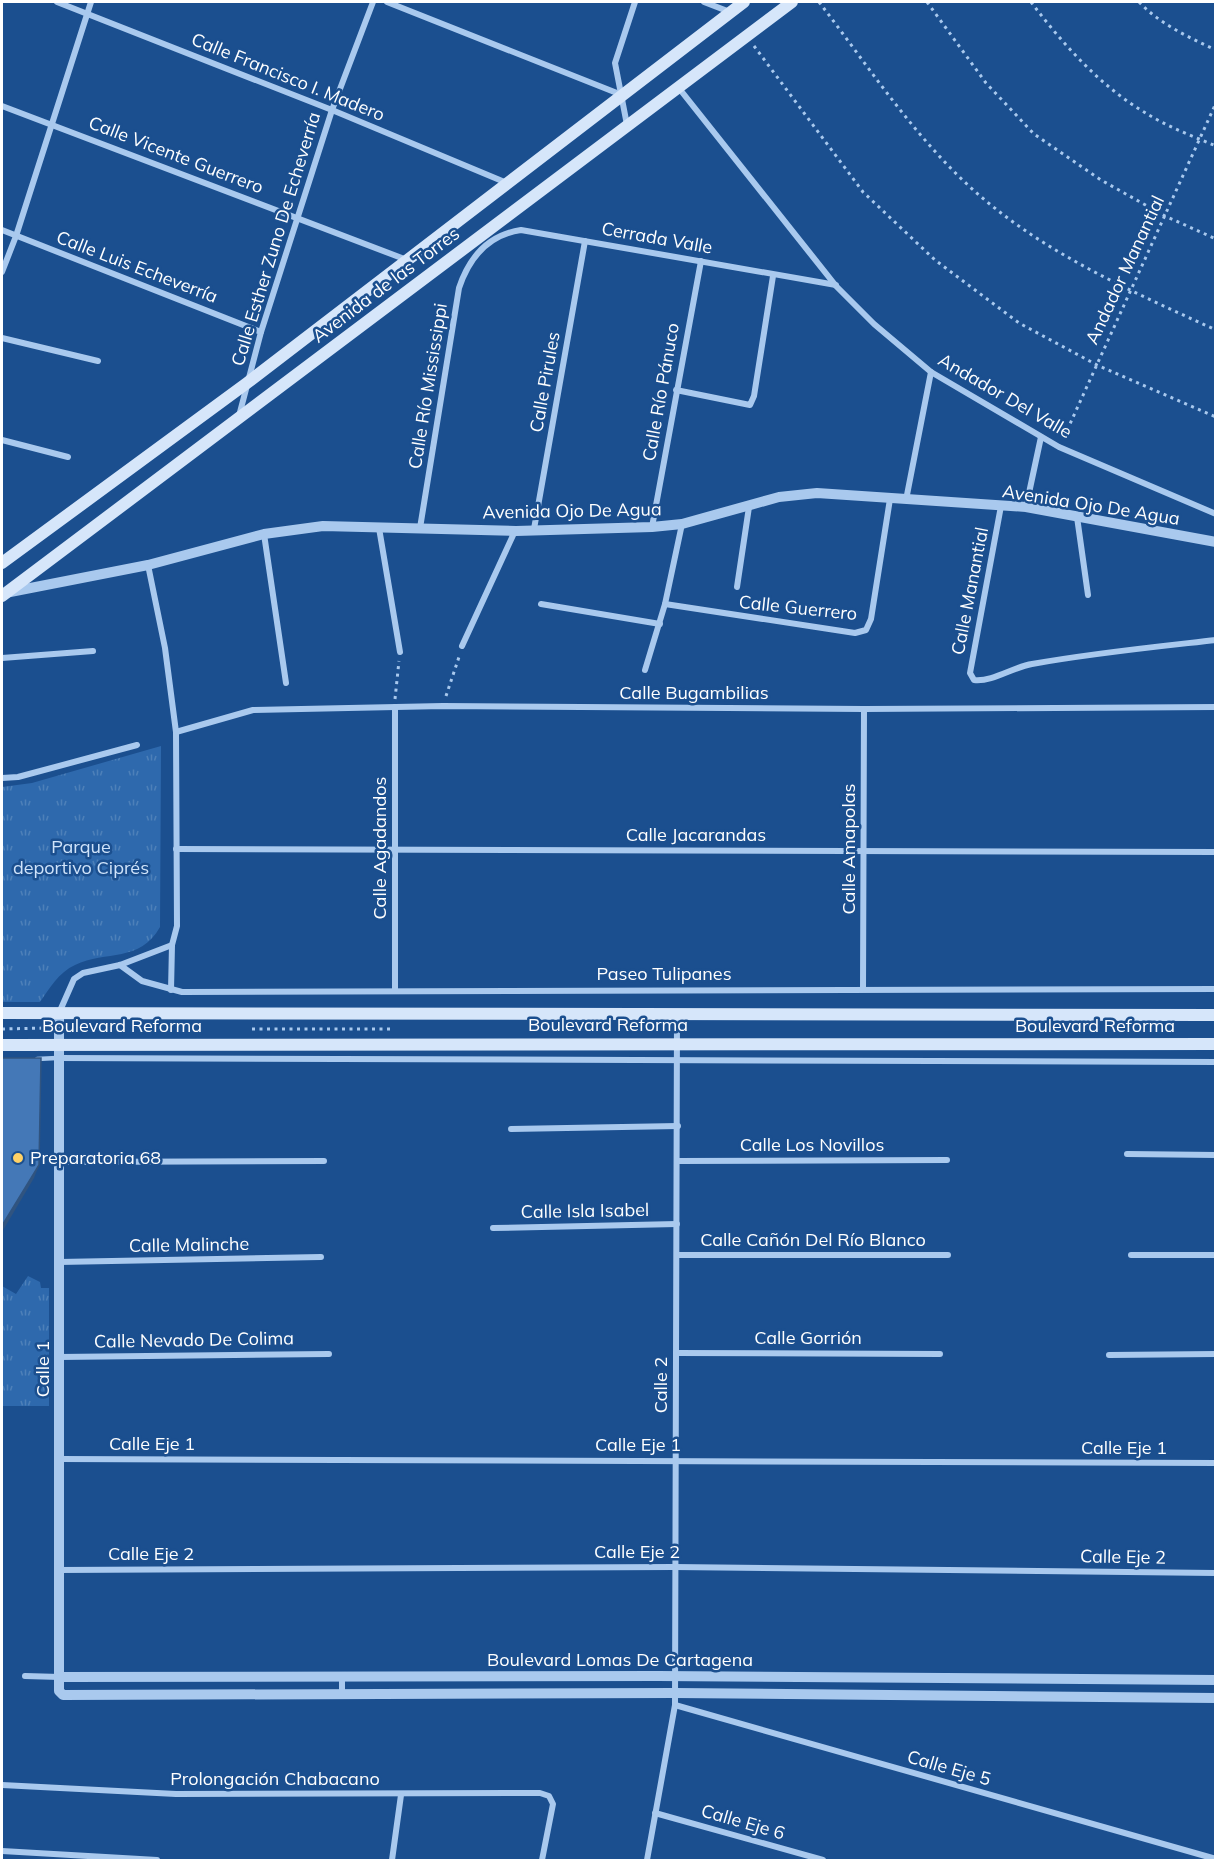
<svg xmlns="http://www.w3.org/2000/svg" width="1217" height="1862" viewBox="0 0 1217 1862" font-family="Mulish,sans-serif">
<defs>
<pattern id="park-tufts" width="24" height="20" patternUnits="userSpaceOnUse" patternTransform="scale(1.5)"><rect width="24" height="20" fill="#2e69ad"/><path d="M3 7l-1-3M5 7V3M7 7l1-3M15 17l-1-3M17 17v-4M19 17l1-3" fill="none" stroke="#4d80b9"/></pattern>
</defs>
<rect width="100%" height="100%" fill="#1b4f8f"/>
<g fill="url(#park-tufts)">
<path d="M161,746l-1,181c-20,36 -54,23 -85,38 -16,7 -26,24 -35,37h-38v-215l30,-4z"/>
<polygon points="28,1276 40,1282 41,1288 49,1288 49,1406 2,1406 2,1286 16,1294"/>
</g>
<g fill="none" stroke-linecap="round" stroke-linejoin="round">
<g stroke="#a9c9ee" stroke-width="3" stroke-dasharray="3 4.5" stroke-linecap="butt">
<path d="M819,2c50,65 97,138 160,193 69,60 154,97 237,135"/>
<polyline points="927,2 986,83 1034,134 1101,180 1165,216 1216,239"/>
<path d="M1031,2c31,41 68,83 113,110 22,14 48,24 72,34"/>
<path d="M1139,2c21,22 49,35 77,48"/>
<polyline points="754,46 863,192 935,260 1019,323 1097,365 1216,417"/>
<polyline points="1064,437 1216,103"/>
<polyline points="446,696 460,654"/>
<polyline points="395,699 399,661"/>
<polyline points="2,1029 48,1028"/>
<polyline points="252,1029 390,1029"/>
</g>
<polyline stroke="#a9c9ee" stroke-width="4.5" points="37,1059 57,1058"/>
<g stroke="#a9c9ee" stroke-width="6">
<polyline points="57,2 332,110 507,183"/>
<polyline points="387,2 622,95"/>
<polyline points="704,2 730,12"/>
<polyline points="678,87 836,286 874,324 931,372 1059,447 1216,514"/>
<polyline points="2,106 407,260"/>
<polyline points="627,125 615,63 635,2"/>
<polyline points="2,230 261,332"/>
<polyline points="2,272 16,236 91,2"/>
<polyline points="2,338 98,361"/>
<polyline points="676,390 750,405 754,396 773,276"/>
<polyline points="239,416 261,332 332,110 373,2"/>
<polyline points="2,440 68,457"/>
<polyline points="906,500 931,372"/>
<path d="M1001,506l-31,167 4,7c19,2 39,-13 58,-16 61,-11 122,-17 184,-24"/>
<polyline points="1026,507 1041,437"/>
<polyline points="1077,517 1088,595"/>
<polyline points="652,527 701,261"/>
<polyline points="379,528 400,652"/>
<path d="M420,528l39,-240c10,-30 29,-53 62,-58l315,55"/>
<polyline points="534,529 585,241"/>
<polyline points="264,534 286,683"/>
<polyline points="148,565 165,648 176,732 177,926 172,945 171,990"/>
<polyline points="737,587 749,507"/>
<polyline points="541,604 660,624"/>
<polyline points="665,604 855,633 866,630 871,619 890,499"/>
<polyline points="462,646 515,531"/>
<polyline points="2,658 93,651"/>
<polyline points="645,670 665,604 682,524"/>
<polyline points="395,707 395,990"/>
<polyline points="176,732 253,710 443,706 864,709 1216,707"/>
<polyline points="2,778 18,777 137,745"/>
<polyline points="176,849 1216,852"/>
<polyline points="120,965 142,981 182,992 1216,989"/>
<polyline points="863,989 864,709"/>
<polyline points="59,1013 74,979 83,973 120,965 172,945"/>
<polyline points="58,1058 1216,1062"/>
<polyline points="511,1129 678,1126"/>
<polyline points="1127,1154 1216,1155"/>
<polyline points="678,1161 947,1160"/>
<polyline points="58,1162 324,1161"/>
<polyline points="493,1228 677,1224"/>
<polyline points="677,1255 948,1255"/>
<polyline points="1131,1255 1216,1255"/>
<polyline points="59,1262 321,1257"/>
<polyline points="676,1353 940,1354"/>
<polyline points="1109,1355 1216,1354"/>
<polyline points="59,1357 329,1354"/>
<polyline points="60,1459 1216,1463"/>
<polyline points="58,1570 674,1567 1216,1573"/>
<polyline points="25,1676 60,1677"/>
<polyline points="342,1676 342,1694"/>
<polyline points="675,1705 1216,1859"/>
<polyline points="2,1785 176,1794 540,1793 549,1796 553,1804 542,1860"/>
<polyline points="655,1813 823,1860"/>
<polyline points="2,1851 157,1860"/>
<polyline points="392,1860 401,1795"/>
<polyline points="647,1860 675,1705 677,1015"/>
</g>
<g stroke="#a9c9ee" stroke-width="10">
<polyline points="5,593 148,565 264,534 323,526 516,531 652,527 682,524 779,497 817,493 1026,507 1216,542"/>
<polyline points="59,1013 59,1691 63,1695 675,1693 1216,1698"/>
<polyline points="60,1677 658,1676 1216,1680"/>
</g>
<g stroke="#d6e6fa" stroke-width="12">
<polyline points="2,563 247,383 744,2"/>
<polyline points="2,596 792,2"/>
<polyline points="2,1013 1216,1015"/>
<polyline points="2,1045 1216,1044"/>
</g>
</g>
<polygon fill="#305480" points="39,1165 34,1178 2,1232 3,1224"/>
<polygon fill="#4478b7" stroke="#305480" stroke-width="1.5" points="2,1058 41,1058 39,1165 3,1224 2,1223"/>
<circle fill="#ffd166" stroke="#1b4f8f" stroke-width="2" cx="18" cy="1158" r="6"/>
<g text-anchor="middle" stroke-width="5" stroke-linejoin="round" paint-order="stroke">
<g font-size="18" fill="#fff" stroke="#1b4f8f">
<text transform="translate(288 77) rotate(22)" y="6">Calle Francisco I. Madero</text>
<text transform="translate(176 155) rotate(21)" y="6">Calle Vicente Guerrero</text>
<text transform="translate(657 238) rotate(10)" y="6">Cerrada Valle</text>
<text transform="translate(276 239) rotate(-73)" y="6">Calle Esther Zuno De Echeverría</text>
<text transform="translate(137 267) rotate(21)" y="6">Calle Luis Echeverría</text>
<text transform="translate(1125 270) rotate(-65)" y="6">Andador Manantial</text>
<text transform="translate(386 285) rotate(-37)" y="6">Avenida de las Torres</text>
<text transform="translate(545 382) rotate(-80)" y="6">Calle Pirules</text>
<text transform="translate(428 386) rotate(-81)" y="6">Calle Río Mississippi</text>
<text transform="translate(661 392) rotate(-80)" y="6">Calle Río Pánuco</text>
<text transform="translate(1005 396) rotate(30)" y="6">Andador Del Valle</text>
<text transform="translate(1091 505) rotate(9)" y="6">Avenida Ojo De Agua</text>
<text transform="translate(572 511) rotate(-1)" y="6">Avenida Ojo De Agua</text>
<text transform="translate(970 591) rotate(-79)" y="6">Calle Manantial</text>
<text transform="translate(798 608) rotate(6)" y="6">Calle Guerrero</text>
<text x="694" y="699">Calle Bugambilias</text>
<text x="696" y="841">Calle Jacarandas</text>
<text transform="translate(380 848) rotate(-90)" y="6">Calle Agadandos</text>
<text transform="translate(849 849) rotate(-90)" y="6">Calle Amapolas</text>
<text x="664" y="980">Paseo Tulipanes</text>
<text x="608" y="1031">Boulevard Reforma</text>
<text x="122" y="1032">Boulevard Reforma</text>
<text x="1095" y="1032">Boulevard Reforma</text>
<text x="812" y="1151">Calle Los Novillos</text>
<text transform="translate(585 1211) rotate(-1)" y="6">Calle Isla Isabel</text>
<text x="813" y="1246">Calle Cañón Del Río Blanco</text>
<text transform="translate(189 1245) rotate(-1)" y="6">Calle Malinche</text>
<text x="808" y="1344">Calle Gorrión</text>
<text transform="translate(194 1340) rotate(-1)" y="6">Calle Nevado De Colima</text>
<text transform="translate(43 1369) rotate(-90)" y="6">Calle 1</text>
<text transform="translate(661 1385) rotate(-90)" y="6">Calle 2</text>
<text x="152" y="1450">Calle Eje 1</text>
<text x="638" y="1451">Calle Eje 1</text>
<text x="1124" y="1454">Calle Eje 1</text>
<text x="637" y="1558">Calle Eje 2</text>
<text x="151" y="1560">Calle Eje 2</text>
<text transform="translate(1123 1557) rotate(1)" y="6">Calle Eje 2</text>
<text x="620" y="1666">Boulevard Lomas De Cartagena</text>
<text transform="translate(949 1768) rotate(16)" y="6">Calle Eje 5</text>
<text x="275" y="1785">Prolongación Chabacano</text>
<text transform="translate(743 1822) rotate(16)" y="6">Calle Eje 6</text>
</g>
<g font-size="18" fill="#cfe3fa" stroke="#1b4f8f">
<text x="81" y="853">Parque<tspan x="81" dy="21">deportivo Ciprés</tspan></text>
</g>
<g font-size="18" fill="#fff" stroke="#1b4f8f" text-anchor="start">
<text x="30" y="1164">Preparatoria 68</text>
</g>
</g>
<rect width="1217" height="1862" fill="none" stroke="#ffffff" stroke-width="6"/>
</svg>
